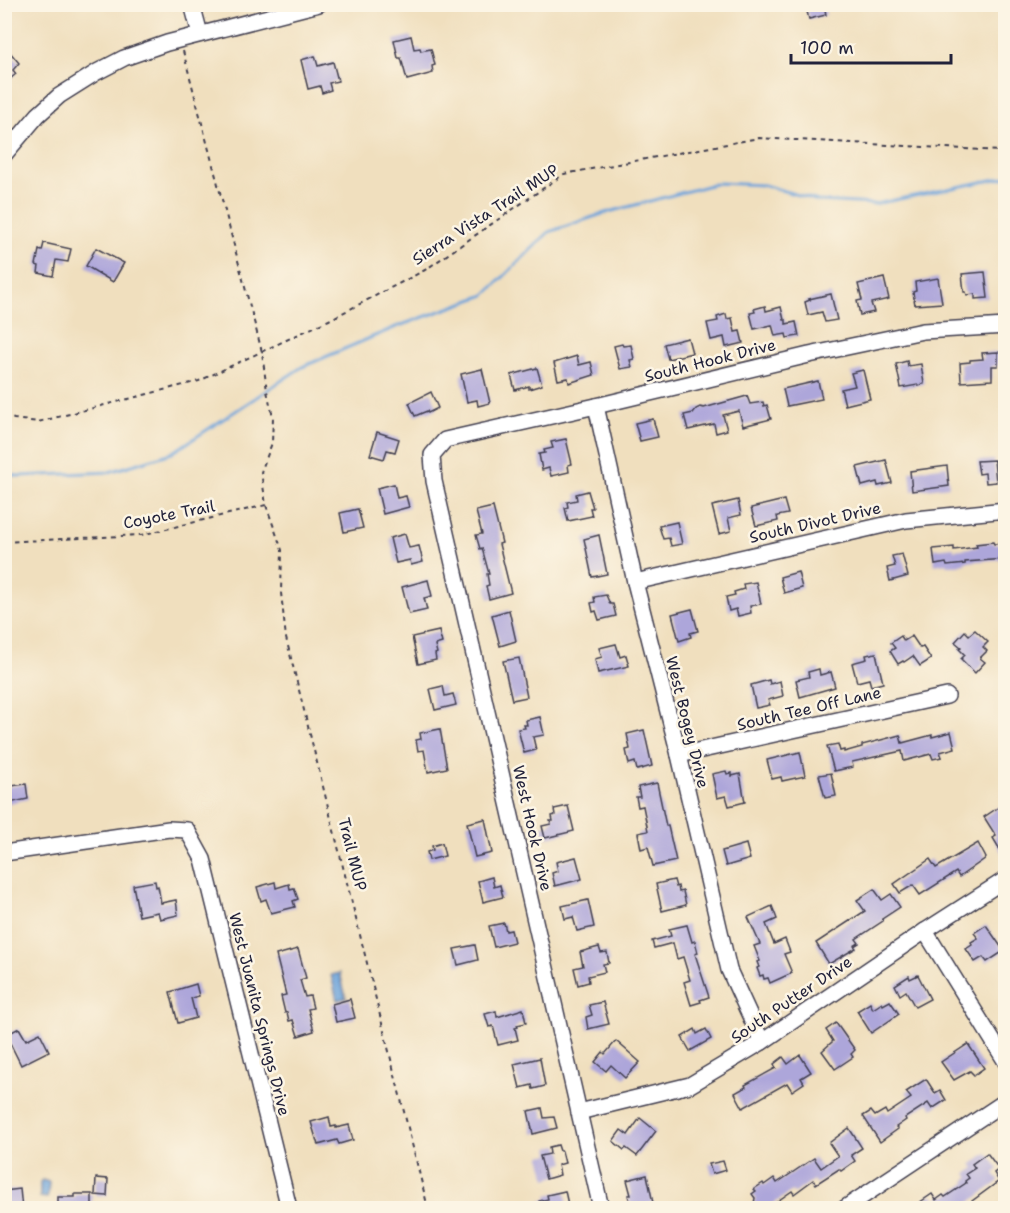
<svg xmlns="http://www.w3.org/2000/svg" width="1010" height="1213" viewBox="0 0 1010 1213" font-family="'Shantell Sans',sans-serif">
<rect width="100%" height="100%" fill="#fcf5e5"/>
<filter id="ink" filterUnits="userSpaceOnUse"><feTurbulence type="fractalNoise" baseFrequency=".0167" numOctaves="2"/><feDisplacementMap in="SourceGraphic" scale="12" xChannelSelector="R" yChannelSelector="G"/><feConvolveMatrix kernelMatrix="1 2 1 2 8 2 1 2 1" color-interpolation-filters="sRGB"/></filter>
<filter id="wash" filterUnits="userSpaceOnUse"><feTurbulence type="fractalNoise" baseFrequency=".008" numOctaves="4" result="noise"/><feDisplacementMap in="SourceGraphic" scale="24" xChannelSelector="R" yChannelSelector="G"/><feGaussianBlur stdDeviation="1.35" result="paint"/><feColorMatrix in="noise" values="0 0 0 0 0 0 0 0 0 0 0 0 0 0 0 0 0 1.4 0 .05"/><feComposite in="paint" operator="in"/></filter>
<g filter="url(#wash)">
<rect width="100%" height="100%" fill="#f0dfbe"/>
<g fill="#6ca3da" stroke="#47628a" stroke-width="1.5">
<polygon points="340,973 346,998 337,1000 331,975"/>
<polygon points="42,1180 49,1182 48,1195 47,1198 40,1197 40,1182"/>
</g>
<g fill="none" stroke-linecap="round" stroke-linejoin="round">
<polyline stroke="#6ca3da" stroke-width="3" points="4,474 19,476 109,472 172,453 302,367 396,327 485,295 549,232 605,213 718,183 764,185 818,201 875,204 1006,177"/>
</g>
<g id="blocks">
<g fill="#ada6da">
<polygon points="819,4 824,4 826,15 809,19 806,8"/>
<polygon points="411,36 414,49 420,48 421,51 431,49 435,65 432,66 433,73 407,80 401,58 398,58 394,40"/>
<polygon points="4,45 19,63 13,70 16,74 4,84"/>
<polygon points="315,56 318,66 333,62 338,81 329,83 331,90 322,93 320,86 308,89 301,60"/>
<polygon points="44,243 71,249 68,262 56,260 53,276 38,273 39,266 36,265 39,250 42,251"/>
<polygon points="96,248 124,263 113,282 86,266"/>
<polygon points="985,272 988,298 975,299 975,294 967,295 966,292 964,292 962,274"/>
<polygon points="884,278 889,299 871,303 874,312 860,315 857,301 862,300 858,284"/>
<polygon points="938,278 942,303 915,305 913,292 916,291 915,282"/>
<polygon points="831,294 837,320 825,322 822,312 808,315 805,302 810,300 809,299"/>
<polygon points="765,306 766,311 781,307 784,320 786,320 786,324 796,322 799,336 787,338 786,334 775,336 772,325 754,329 750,313 755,312 754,309"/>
<polygon points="726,314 727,319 732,318 735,332 740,331 743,343 726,347 724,337 711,340 707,323 718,321 717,317"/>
<polygon points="688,338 692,353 668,359 664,344"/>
<polygon points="622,344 623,346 631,345 634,359 630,360 632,367 620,369 614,346"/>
<polygon points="998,352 998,366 992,366 992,380 961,382 960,363 970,362 970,360 983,359 982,353"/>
<polygon points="577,356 579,365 591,362 594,375 569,383 568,378 558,380 554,363"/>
<polygon points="907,361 908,366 921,364 924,384 901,388 896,364"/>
<polygon points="537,368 542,385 529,389 529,386 515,390 511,375"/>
<polygon points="482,369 490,403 478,406 477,400 467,402 461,374"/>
<polygon points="863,370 870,399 845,405 841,389 855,386 851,373"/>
<polygon points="818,381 822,399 787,406 783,389"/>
<polygon points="431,392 438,408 428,413 427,411 415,416 409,403"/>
<polygon points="747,396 750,404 763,402 764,406 767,405 771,419 743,426 739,411 723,415 727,430 716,433 714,424 688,430 684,415 693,413 696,409 700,407 704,408"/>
<polygon points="653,419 658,437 640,441 635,423"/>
<polygon points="377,432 399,439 395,452 387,450 384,459 370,455"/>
<polygon points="566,439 572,464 568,465 569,472 551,476 549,468 542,470 539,454 545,453 544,450 553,448 551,442"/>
<polygon points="886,460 892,483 878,486 877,482 862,486 857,467"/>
<polygon points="994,460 996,482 986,483 985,473 979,474 977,461"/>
<polygon points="947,466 949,486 912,491 910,471"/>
<polygon points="394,484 397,498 406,496 409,507 383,514 377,488"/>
<polygon points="588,491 593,508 590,508 592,516 568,521 565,508 568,507 567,502 577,500 576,494"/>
<polygon points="738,500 741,515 728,518 731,531 719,534 712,506"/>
<polygon points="784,500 788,514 777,516 778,521 756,526 751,508"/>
<polygon points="493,507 502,543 499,544 511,593 489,599 486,586 489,585 487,574 489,574 482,548 480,549 476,535 482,534 476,511"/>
<polygon points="358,509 363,528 344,532 340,513"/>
<polygon points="677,522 682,544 671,546 669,538 663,539 659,526"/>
<polygon points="405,534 409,548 419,546 423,562 411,565 410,560 396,563 390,538"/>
<polygon points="599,535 607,574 592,577 584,539"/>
<polygon points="993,542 994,544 1005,543 1005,559 965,562 965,564 947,566 946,563 935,565 933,549 954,547 954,550 977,547 976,544"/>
<polygon points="902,554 908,576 890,581 887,568 895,566 892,556"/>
<polygon points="798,572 802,588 784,593 780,577"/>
<polygon points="428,580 432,596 424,598 427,610 409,614 402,587"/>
<polygon points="756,582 761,604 750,606 751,613 738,616 736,609 729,611 726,597 735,595 734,592 744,589 743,584"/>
<polygon points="606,595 610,604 613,604 616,616 599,620 596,611 593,612 591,603 595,602 594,597"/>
<polygon points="692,609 698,631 690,633 691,637 679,641 672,614"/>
<polygon points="509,610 516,641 500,646 492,615"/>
<polygon points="975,630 988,642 983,647 987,651 980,658 985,662 975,673 961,659 965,655 959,649 961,647 955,642 965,631 969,635"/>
<polygon points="439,631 442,643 435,645 437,653 435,654 436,660 418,664 412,637"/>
<polygon points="901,636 904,641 912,636 920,648 923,647 931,659 920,666 913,656 904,662 903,661 898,664 890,651 895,648 891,643"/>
<polygon points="616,644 620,657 626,655 629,666 598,673 595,659 602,657 599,648"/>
<polygon points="876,653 883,683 871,686 869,679 857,682 852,663 867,659 866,655"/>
<polygon points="519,658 527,697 512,700 503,661"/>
<polygon points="819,669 820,675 831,672 835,687 800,697 796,680 809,677 808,672"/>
<polygon points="769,680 770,684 780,681 783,696 768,700 770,705 756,708 751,685"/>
<polygon points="443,686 445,696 453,694 456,705 435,710 430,689"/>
<polygon points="540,717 544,735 533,737 536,750 524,753 518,729 525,728 524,725 527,725 526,720"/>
<polygon points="440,729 447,768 428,772 424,750 418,751 416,740 421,739 420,733"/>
<polygon points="644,730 652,766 637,770 635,762 629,764 626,750 630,749 627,734"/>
<polygon points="951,732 955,748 940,752 942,757 933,759 931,754 904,761 902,751 852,762 853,767 834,771 827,746 838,744 840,751 844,750 844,752 862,747 862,745 900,735 902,743 932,735 932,737"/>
<polygon points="800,752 805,776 782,781 781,777 772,779 767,760"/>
<polygon points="726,771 727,774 732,773 732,776 740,774 745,802 729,806 726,796 717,798 712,774"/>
<polygon points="831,773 836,796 825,798 819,775"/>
<polygon points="657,783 666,826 668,826 676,861 653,866 648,847 641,849 638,833 648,831 643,806 638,807 636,797 640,797 638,787"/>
<polygon points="26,784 28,799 4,804 4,787"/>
<polygon points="1002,805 1005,811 1005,826 1001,829 1003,832 1005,830 1005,858 993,838 996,836 984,817"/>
<polygon points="568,806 574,831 545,838 542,826 551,824 550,821 553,821 552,816 555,815 554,809"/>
<polygon points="485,819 492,853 475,857 467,823"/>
<polygon points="442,843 445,856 429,860 427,852 433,850 432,846"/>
<polygon points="978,843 986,858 959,877 956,872 920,895 913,885 900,893 894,884 930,859 936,868"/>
<polygon points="746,844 750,859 726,866 722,851"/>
<polygon points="576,857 582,879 555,886 552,873 558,871 556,862"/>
<polygon points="492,877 494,887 500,885 503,897 483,902 478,881"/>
<polygon points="674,880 676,887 678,886 679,892 683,891 686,905 662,911 656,884"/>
<polygon points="155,881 156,887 158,886 161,903 176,900 178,915 160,919 158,912 139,916 133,885"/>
<polygon points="275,882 276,888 289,884 290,889 294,888 298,899 293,901 295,907 271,913 266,899 261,901 257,887"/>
<polygon points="874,889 882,900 891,894 900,907 882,919 883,921 856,939 859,943 854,946 856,948 829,964 816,943 865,911 857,900"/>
<polygon points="588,900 594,927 577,931 573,917 565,919 562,906"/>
<polygon points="772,906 777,919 766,924 774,944 785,939 790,952 784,954 792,973 770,983 768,978 764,979 763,975 760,976 757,968 759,967 757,962 760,961 754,946 760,944 748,917"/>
<polygon points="504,923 506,931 511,930 514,942 494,947 489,926"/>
<polygon points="687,925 692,942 695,941 698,953 695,954 709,997 700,1000 701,1002 691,1005 684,982 690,980 683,957 677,959 673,943 654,948 652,941 671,936 669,929"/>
<polygon points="986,925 1004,951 987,962 983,957 975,962 966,949 972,945 971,942 978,938 974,933"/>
<polygon points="475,945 478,960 458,965 454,949"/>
<polygon points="599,947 601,953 607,952 609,963 603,964 605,972 588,976 589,982 578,985 574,968 583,966 580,952"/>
<polygon points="298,949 306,978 300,980 305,997 310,996 313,1008 308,1009 314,1031 298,1036 293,1020 289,1021 287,1012 285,1013 281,996 286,995 276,955"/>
<polygon points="918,975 930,999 915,1007 906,991 900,995 895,985 909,976 910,979"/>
<polygon points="196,984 199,996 191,998 196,1018 178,1023 170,992"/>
<polygon points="350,999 355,1018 336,1022 332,1004"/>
<polygon points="890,1001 899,1014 871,1033 857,1011 870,1003 873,1009 882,1003 883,1005"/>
<polygon points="603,1002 609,1024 588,1029 586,1017 592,1015 589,1005"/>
<polygon points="523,1009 526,1023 517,1025 518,1027 515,1028 518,1040 498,1045 493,1026 489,1027 485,1014 496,1011 497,1017"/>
<polygon points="836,1023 855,1050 851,1054 853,1057 835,1069 822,1051 833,1041 826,1030"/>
<polygon points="19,1028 26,1040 40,1033 49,1051 21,1065 6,1035"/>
<polygon points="695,1029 697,1034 706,1029 711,1039 690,1051 682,1037"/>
<polygon points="616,1041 640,1062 625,1078 611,1065 606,1071 595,1062 603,1052 605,1054"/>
<polygon points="968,1044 984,1068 974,1075 970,1071 954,1080 941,1062"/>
<polygon points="800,1055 811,1072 801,1078 804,1083 792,1091 787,1083 743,1108 735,1093 746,1087 745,1085 776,1068 774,1064 783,1057 788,1064"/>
<polygon points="540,1058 545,1086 533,1089 532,1085 520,1088 514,1064"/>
<polygon points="926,1079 935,1093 940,1090 946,1100 932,1109 928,1103 905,1118 906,1120 896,1127 898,1129 880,1142 863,1116 871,1111 875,1116 885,1110 887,1114 911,1098 906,1092"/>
<polygon points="542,1108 544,1118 554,1117 557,1128 533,1134 528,1111"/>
<polygon points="329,1117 331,1127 336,1126 336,1128 349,1125 353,1140 339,1144 337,1140 318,1145 311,1122"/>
<polygon points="640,1118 656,1131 637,1156 626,1148 624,1150 613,1141 621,1130 628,1135"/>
<polygon points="849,1128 862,1148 851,1155 855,1161 841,1171 839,1169 816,1184 813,1180 794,1194 792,1191 766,1209 753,1209 755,1198 752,1194 756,1191 754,1189 763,1183 764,1185 774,1178 777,1183 814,1158 821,1168 838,1156 829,1143"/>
<polygon points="558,1145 560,1151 562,1151 565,1163 558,1165 560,1175 546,1179 540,1156 550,1154 549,1147"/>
<polygon points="987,1153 999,1169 994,1173 999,1181 961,1209 910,1209 932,1194 936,1200 943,1195 945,1197 966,1183 965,1181 969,1178 966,1174 975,1168 972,1164"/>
<polygon points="723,1161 726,1170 712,1174 709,1164"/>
<polygon points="647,1175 653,1203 631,1208 628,1195 631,1195 627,1180"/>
<polygon points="96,1178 108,1179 107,1196 95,1195"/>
<polygon points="20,1189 22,1209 4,1209 4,1191"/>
<polygon points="565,1191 569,1209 540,1209 539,1201 548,1199 547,1195"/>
<polygon points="75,1194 92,1194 92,1209 58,1209 58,1197 75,1197"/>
</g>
</g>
</g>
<g filter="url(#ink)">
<use href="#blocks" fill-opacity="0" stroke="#413e4f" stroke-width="1.5"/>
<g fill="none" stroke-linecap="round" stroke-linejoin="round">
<defs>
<g id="minor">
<polyline points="192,4 200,34"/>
<polyline points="4,155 38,115 59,96 97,72 124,58 167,43 319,4"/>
<polyline points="596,406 635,582 679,755 729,970 762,1042"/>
<polyline points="635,582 906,520 1006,510"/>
<polyline points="679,755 947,696"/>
<polyline points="4,853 169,829 187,830 203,859 289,1208"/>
<polyline points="925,931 1006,1062"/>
<polyline points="579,1112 690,1085 762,1042 925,931 1006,879"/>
<polyline points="601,1208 434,481 432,455 445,440 596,406 809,355 923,331 1006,326"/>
<polyline points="845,1208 1006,1101"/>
</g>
</defs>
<use href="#minor" stroke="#413e4f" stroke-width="18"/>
<g stroke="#413e4f" stroke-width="2" stroke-dasharray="4.5 4.5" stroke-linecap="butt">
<polyline points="183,51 262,352 267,391 273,417 272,443 261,472 266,505 282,550 281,593 286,638 428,1208"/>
<polyline points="4,415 14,419 38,422 199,381 329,320 425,270 564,174 759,138 1000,151 1006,149"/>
<polyline points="4,542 141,535 266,505"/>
</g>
<use href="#minor" stroke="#fff" stroke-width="15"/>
</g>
</g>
<g text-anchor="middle" stroke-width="5" stroke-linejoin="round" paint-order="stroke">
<g font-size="16" fill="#22223b" stroke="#fcf5e5">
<text transform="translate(485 214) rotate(-33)" y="6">Sierra Vista Trail MUP</text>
<text transform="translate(710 360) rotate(-14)" y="6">South Hook Drive</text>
<text transform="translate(169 514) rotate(-11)" y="6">Coyote Trail</text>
<text transform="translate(815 522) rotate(-13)" y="6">South Divot Drive</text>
<text transform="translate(809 708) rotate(-13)" y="6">South Tee Off Lane</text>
<text transform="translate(688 722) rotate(76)" y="6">West Bogey Drive</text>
<text transform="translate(533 828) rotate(77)" y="6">West Hook Drive</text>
<text transform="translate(353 854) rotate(76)" y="6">Trail MUP</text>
<text transform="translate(791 999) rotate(-34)" y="6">South Putter Drive</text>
<text transform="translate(260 1014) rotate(76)" y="6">West Juanita Springs Drive</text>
</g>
</g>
<rect width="1010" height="1213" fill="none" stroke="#fcf5e5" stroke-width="24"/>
<path d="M791 54v9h160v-9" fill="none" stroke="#22223b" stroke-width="3"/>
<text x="800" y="54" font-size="18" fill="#22223b" stroke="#fcf5e5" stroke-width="4.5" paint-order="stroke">100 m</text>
</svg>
